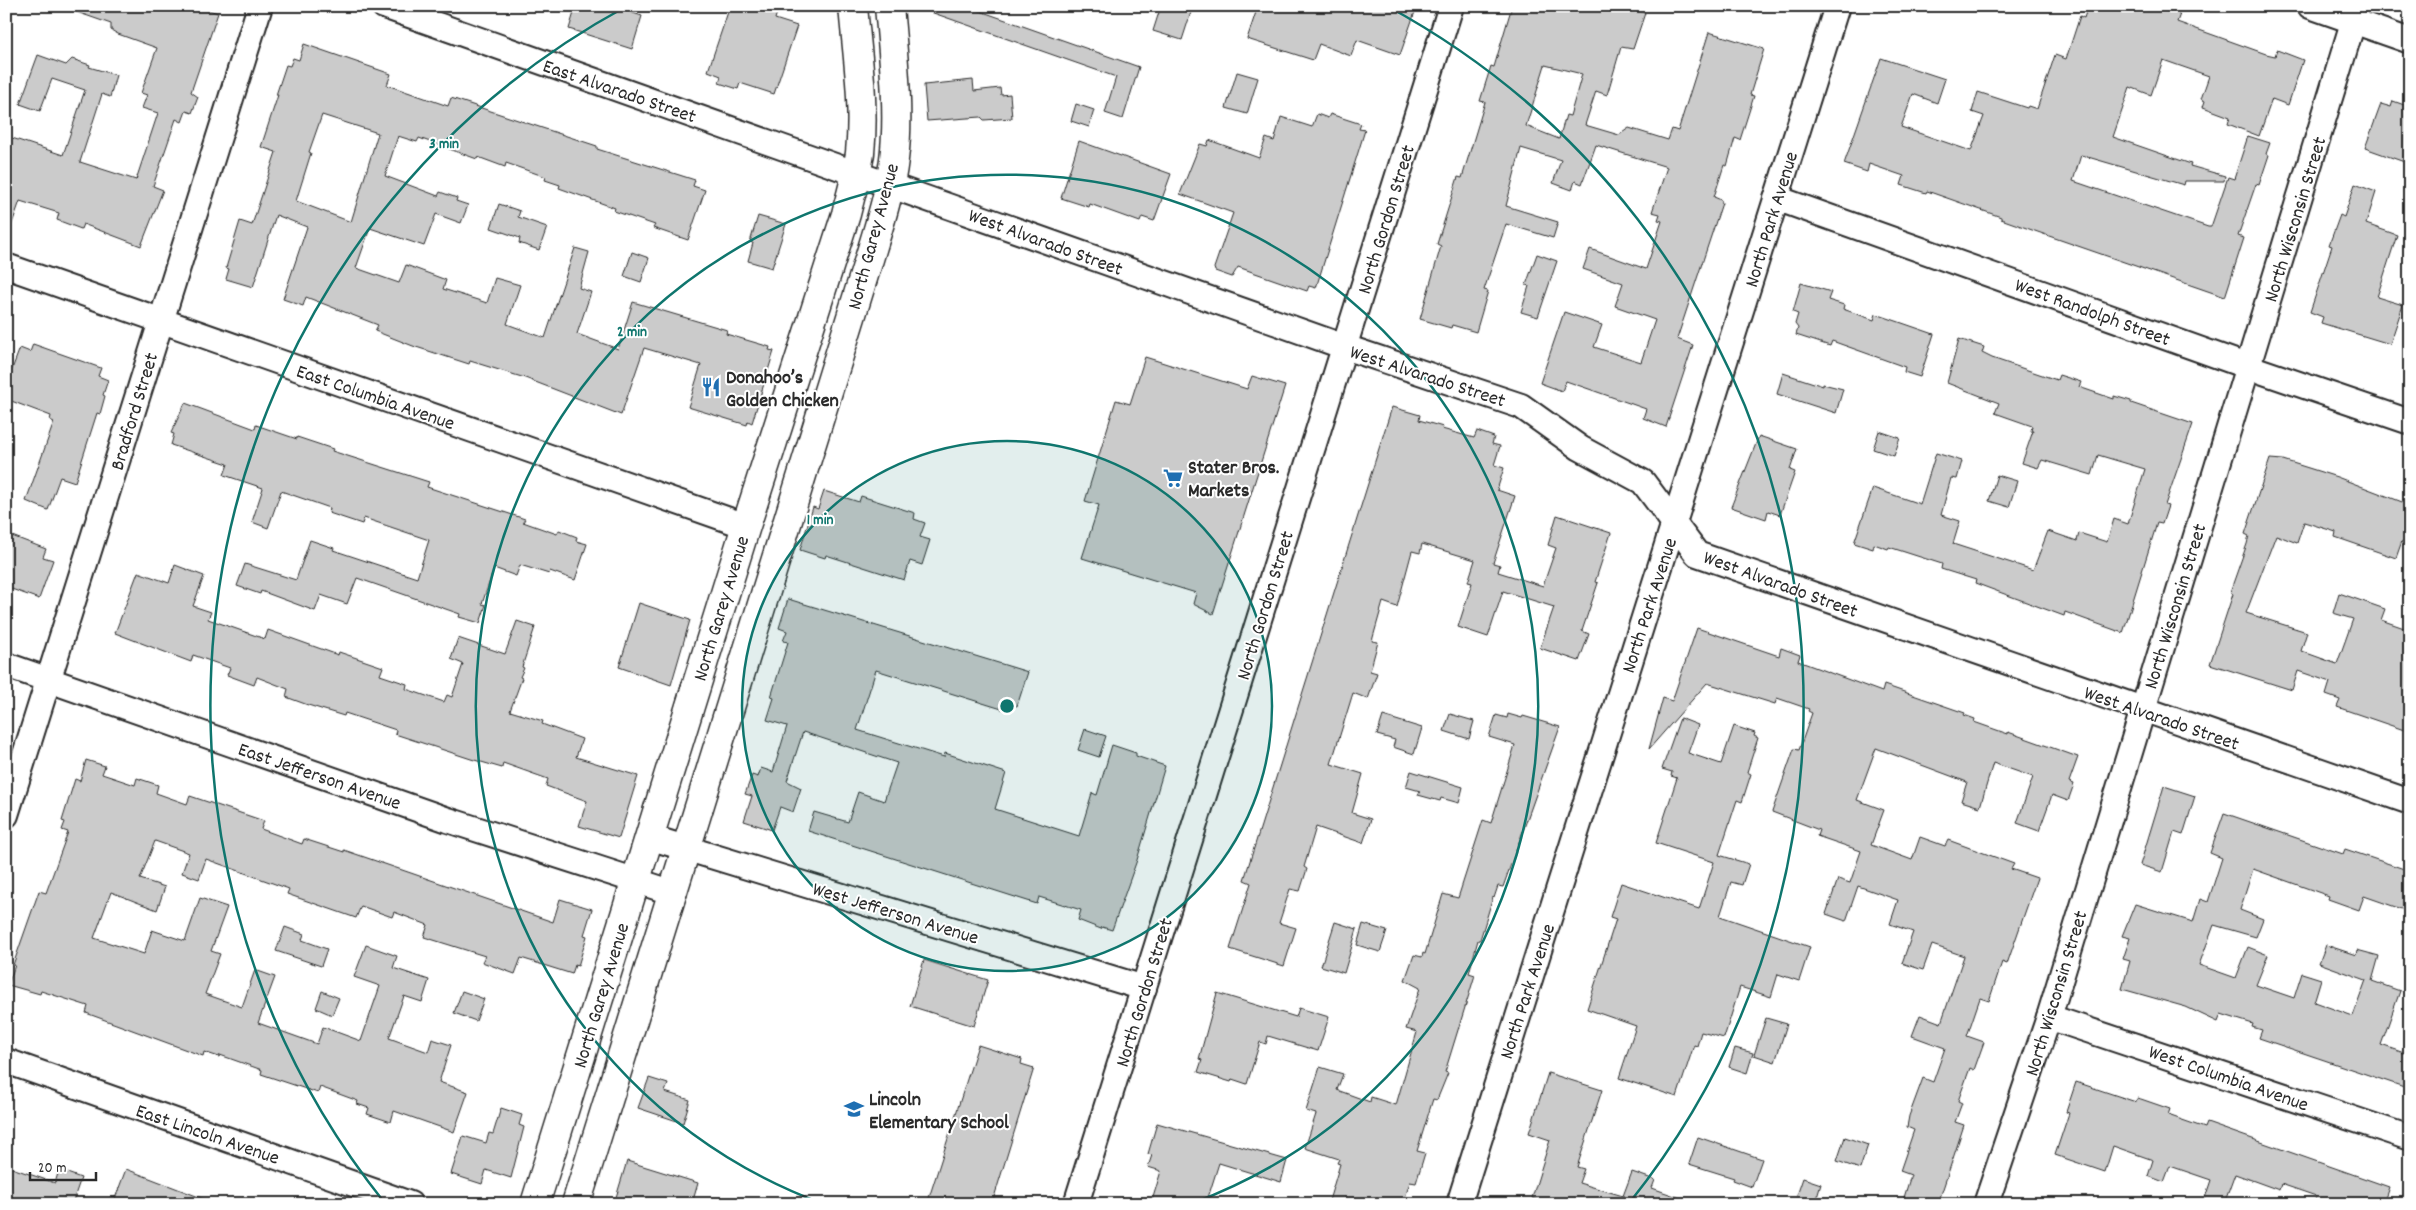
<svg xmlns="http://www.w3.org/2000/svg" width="2416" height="1210" viewBox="0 0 2416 1210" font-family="Dekko,sans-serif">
<rect width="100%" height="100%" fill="#fff"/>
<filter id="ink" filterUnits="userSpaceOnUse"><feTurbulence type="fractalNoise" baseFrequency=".02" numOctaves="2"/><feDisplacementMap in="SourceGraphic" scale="10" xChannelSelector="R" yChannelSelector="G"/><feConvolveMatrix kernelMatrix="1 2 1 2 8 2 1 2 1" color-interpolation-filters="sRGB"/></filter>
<g filter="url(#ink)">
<g fill="#cbcbcb" stroke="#2b2b2b" fill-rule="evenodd">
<polygon points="68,6 197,6 218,13 191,92 198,97 192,113 186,111 182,122 176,119 153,186 163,190 141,246 83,224 81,229 57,220 59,213 20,201 9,232 6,232 6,136 63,155 85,90 52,79 40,111 20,104 38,55 66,65 72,59 90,65 89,67 116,75 110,97 102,94 80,162 136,180 158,113 142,108 147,95 141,93 157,48 118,34 111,30 111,24 68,9"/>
<polygon points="576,6 612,6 642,16 632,49 569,29"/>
<polygon points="730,6 779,6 775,19 797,26 774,94 740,83 738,89 719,83 721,76 708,71"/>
<polygon points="922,6 966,6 1139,67 1123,119 1105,113 1116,77 922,9"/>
<polygon points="1161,6 1193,6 1182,40 1153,31"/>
<polygon points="1258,6 1417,6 1400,55 1357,40 1351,56 1319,44 1313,60 1247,39"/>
<path d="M1512,6h113l20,7 -12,36 -12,-2 -14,48 -11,-4 -11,34 34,10 10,-7 39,12 4,-11 6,2 31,-99 55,17 -14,46 4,1 -14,44 -5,-2 -8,28 -3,-1 -10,32 7,3 1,3 -45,136 16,6 -27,82 -23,-9 3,-9 -80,-28 -4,10 -22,-8 24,-71 38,13 -8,22 47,15 14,-42 -40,-14 8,-23 -40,-14 7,-20 56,20 16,-48 -4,-1 2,-6 -8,-2 15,-45 -71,-22 -14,39 -7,-3 -3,9 -19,-7 8,-23 -40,-12 -15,58 52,16 -5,16 -47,-14 -22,66 4,1 -12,41 -24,-7 -1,3 -31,-9 21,-73 -4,-2 21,-67 4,1 23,-76 -5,-1 11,-35 3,1zM1545,65l37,9 -12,42 -4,-1 -7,24 -33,-13z"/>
<polygon points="2088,6 2157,6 2180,14 2177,22 2266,54 2275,56 2277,50 2303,60 2288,105 2272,99 2259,136 2228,124 2230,117 2203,107 2205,101 2201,99 2209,76 2163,60 2151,95 2130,87 2113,137 2191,164 2190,166 2225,176 2224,181 2185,181 2184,185 2081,155 2073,181 2208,227 2211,227 2228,177 2234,179 2248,136 2270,143 2266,154 2269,155 2259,185 2256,184 2238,236 2244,238 2225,297 2049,236 2001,219 2001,217 1927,191 1926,193 1901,185 1904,176 1869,164 1867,172 1844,164 1881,58 1945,79 1937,103 1913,94 1901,127 1971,151 1984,116 1972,112 1978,92 2027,108 2028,106 2037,109 2055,55 2066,59 2080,16 2084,18"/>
<path d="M304,44l87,30 -4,11 61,21 3,-8 146,48v3l98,31 -2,6 12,4 -17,50 -35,-12 2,-3 -41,-14 1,-3 -56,-20 1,-3 -15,-5 1,-3 -40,-14 -1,4 -27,-10 -1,2 -58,-21 -2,4 -19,-6 -13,40 53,20 2,-4 17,6 -1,3 12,4 -7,18 -25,-9 -12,32 -54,-18 -14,40 43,15 7,-18 40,15 -3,9 44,14 8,-25 25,7 -13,39 38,14 30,-90 14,4 -10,36 12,4 -14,42 41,15 15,-47 94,28 -1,4 44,13 -1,3 5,1 -22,72 -4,-2 -1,4 -59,-18 13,-42 -57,-17 -23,67 -96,-37 -55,-17 -1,3 -56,-18 -38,-15 3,-6 -72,-28 -3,9 -20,-7 24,-72 -31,-12 -23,72 -27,-8 3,-10 -3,-1 14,-47 12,4 24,-73 -15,-5 17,-52h-2l10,-30 4,1 3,-8 6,2zM322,115l56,18 -27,89 -55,-21 15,-48 -2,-1z"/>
<polygon points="1237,72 1258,78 1247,114 1226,108"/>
<polygon points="973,80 974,91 1000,88 1001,95 1010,94 1012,118 984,120 981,117 927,121 924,85"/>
<polygon points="2393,101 2410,107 2410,164 2365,148 2381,104 2391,107"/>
<polygon points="1076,104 1094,110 1089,127 1071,121"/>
<polygon points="1317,114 1328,118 1330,114 1361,124 1359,129 1365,130 1316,288 1309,286 1307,291 1238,267 1232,277 1215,271 1214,268 1233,213 1180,194 1200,144 1207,146 1209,140 1259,158 1266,138 1274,141 1281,117 1312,127"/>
<polygon points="1079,141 1171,174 1154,221 1142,217 1140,222 1090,204 1089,207 1061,198"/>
<polygon points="2355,184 2376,192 2366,224 2397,235 2377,297 2403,305 2390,344 2321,323 2323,317 2310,312 2332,246 2329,245 2340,215 2344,217"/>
<polygon points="499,204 520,211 518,217 547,227 539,250 519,243 520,238 491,228"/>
<polygon points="758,216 786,224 772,268 748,261 753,243 750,242"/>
<polygon points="632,252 649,258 641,282 624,276"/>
<polygon points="1537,254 1557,261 1538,317 1521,312 1529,286 1526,285"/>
<polygon points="1801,283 1831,292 1828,300 1844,305 1843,309 1874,320 1876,314 1934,334 1920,377 1904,372 1905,367 1832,341 1830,346 1796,335 1798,328 1795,324 1798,314 1793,312"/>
<polygon points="1959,339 1984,347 1982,353 1992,358 2057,380 2059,375 2081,382 2079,387 2114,399 2114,396 2131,401 2131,403 2193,424 2165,505 2168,506 2162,524 2157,523 2123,633 2065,612 2064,616 1991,589 1975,583 1976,580 1941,569 1942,564 1889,547 1888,549 1874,544 1873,549 1854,543 1873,488 1920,504 1936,453 1962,461 1957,479 1951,478 1941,515 1960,521 1953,544 2033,570 2048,531 2077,541 2079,533 2107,542 2114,519 2128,524 2145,469 2098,455 2092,475 2042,460 2038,468 2022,463 2033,431 2031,431 2032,426 1995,413 1999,403 1947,383"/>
<polygon points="33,344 101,368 98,376 108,380 103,395 105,396 100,414 97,413 75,482 60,477 48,510 26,501 54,422 50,420 51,416 6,399 6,385 20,348 30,352"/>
<polygon points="1145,357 1247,389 1252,376 1285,386 1213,614 1193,604 1196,593 1082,558 1099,505 1085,501 1116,400 1130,404"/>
<polygon points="1783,373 1823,386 1823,384 1843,389 1836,413 1777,394"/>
<polygon points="185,403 255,429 256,425 297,439 297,437 333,449 332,451 429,482 427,487 525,519 523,522 557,534 559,530 577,537 576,541 587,544 575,580 550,571 549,574 520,565 516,576 494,568 482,604 486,605 480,623 459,617 460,614 357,578 347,604 321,595 315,611 261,591 260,594 237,586 245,564 296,580 310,540 334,548 333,550 417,578 429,540 364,518 362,524 329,513 330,508 281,491 268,528 252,522 263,488 224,475 228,464 171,445 174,434 171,433"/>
<polygon points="1392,407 1420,415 1419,420 1443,427 1442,429 1474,438 1477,431 1494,437 1492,444 1500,446 1494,465 1504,468 1497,490 1515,496 1493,563 1500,565 1498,572 1543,586 1556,548 1548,545 1557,515 1611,533 1595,582 1598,583 1582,631 1589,634 1579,661 1540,648 1554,607 1503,591 1488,637 1458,627 1472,583 1468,582 1475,560 1422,544 1420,553 1412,551 1397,607 1383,602 1372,641 1378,642 1370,671 1377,673 1368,699 1353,693 1331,764 1363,774 1352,813 1371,819 1363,843 1316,827 1304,867 1307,869 1300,891 1290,889 1279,923 1296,928 1284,966 1230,949 1251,883 1244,880"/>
<polygon points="1879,431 1900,438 1894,456 1873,449"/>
<polygon points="1759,436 1797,449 1790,470 1795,472 1780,515 1768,511 1766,519 1731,507"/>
<polygon points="2270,459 2283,460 2337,477 2410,505 2410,544 2402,541 2396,558 2335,537 2336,532 2304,522 2297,543 2276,535 2246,613 2307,632 2301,651 2337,664 2353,619 2333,613 2339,593 2385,609 2381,620 2410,630 2410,732 2337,707 2340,700 2326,695 2330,682 2298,671 2292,690 2210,664 2233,594 2230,592 2247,544 2249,536 2245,534"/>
<polygon points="1997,475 2017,481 2009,507 1989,501"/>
<polygon points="824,491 859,502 861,496 915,513 914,519 925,523 920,537 930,540 922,565 910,561 904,580 826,555 825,558 800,550 813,507 818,509"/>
<polygon points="12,536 46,549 43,557 53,560 39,599 6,587 6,553"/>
<polygon points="175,565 204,576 193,606 211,612 208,619 265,639 268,630 338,655 339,652 383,667 380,675 407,684 406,689 444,702 447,695 452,697 463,664 451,659 458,638 505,654 517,621 535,627 522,667 524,668 520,677 522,678 510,711 543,721 542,724 582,739 576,757 638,776 619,838 579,826 587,801 546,786 548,779 503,763 502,768 471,759 395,734 396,730 345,713 344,716 308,705 286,697 288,689 257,677 254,685 227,675 230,668 193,655 191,662 115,633 138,572 169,583"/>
<polygon points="788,599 1028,672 1017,706 1008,703 1005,710 876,670 857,730 944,757 945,753 1006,773 995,809 1079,836 1092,793 1097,795 1112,745 1136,753 1136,756 1165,766 1137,860 1112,930 1102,927 1101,929 1078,920 1081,910 1039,897 1037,904 808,831 814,812 848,822 858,792 884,801 897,763 803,732 787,781 801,788 793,812 780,807 772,830 744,821 752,796 745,794 752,775 758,777 761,768 773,772 787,726 767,720 774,698 771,697 788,642 783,641 787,631 779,628"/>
<polygon points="639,603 690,620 671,685 619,667"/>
<polygon points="1697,628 1779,656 1781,648 1800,655 1798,661 1882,692 1884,685 1965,713 1964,715 1975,719 1974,722 2008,734 2008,732 2078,757 2069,782 2074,784 2068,801 2052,795 2039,831 2017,823 2033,777 1993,763 1980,807 1961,801 1967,782 1876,748 1857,800 1884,810 1871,845 1912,860 1920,837 1945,846 1948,840 2014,864 2011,869 2037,878 2007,964 2002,962 1989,1001 1980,998 1967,1036 1984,1042 1974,1070 1970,1068 1958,1101 1962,1103 1955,1122 1964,1125 1938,1204 1902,1204 1911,1175 1900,1171 1914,1130 1907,1127 1909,1116 1923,1078 1933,1082 1945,1048 1912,1036 1920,1015 1941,1023 1964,956 1932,945 1923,970 1902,963 1913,932 1890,924 1898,900 1858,886 1846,921 1826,914 1838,879 1850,883 1861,851 1817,836 1819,830 1772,812 1794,749 1799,750 1812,713 1808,711 1809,709 1777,698 1775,704 1707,683 1649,749 1663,698 1672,701"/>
<polygon points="1450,714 1474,721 1469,739 1444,731"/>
<polygon points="1508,714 1522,718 1523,716 1560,727 1503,887 1498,886 1494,898 1493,897 1480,940 1478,940 1469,973 1475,975 1445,1072 1448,1073 1437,1100 1433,1099 1417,1151 1425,1153 1416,1183 1410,1182 1403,1204 1328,1204 1340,1164 1337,1163 1339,1159 1305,1148 1316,1114 1306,1111 1320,1067 1343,1074 1337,1090 1370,1102 1371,1097 1396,1105 1417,1032 1406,1029 1420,988 1405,980 1414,955 1422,957 1423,953 1425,954 1443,894 1458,898 1483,820 1491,823 1515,745 1489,737 1496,715 1507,718"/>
<polygon points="1383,716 1422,728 1414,754 1393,747 1395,740 1377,735"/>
<polygon points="1680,718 1698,725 1688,753 1721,764 1734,726 1755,733 1754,736 1758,738 1747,772 1751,774 1742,802 1737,800 1719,855 1749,864 1742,885 1731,882 1720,916 1810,947 1799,981 1778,974 1771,997 1740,987 1724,1038 1701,1032 1697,1046 1694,1045 1677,1097 1619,1078 1636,1026 1587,1009 1616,919 1610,917 1621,883 1699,909 1714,862 1656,843 1677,778 1671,776 1672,772 1662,769"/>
<polygon points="1085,729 1106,736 1099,757 1078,750"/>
<polygon points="86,760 105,766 102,774 135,785 137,778 158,785 156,793 187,804 190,796 264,821 261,829 302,844 304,839 344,852 344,850 553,922 560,899 592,909 584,935 587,936 578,966 575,965 572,974 521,958 515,974 482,962 485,956 424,937 428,925 394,912 392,917 361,906 356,918 287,894 289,889 206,859 199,879 182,873 189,853 155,841 140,879 165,887 157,910 111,892 94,938 144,954 152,930 185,941 200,898 227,907 211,951 220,954 205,994 242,1007 255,970 275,977 258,1023 317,1044 323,1027 361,1041 380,986 354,977 366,945 397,956 393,968 429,980 422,1002 404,996 389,1038 428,1052 432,1039 451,1045 439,1082 468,1092 454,1132 394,1111 391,1122 367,1114 369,1108 357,1104 358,1101 320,1087 318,1093 261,1074 262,1070 220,1055 219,1057 204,1052 203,1056 86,1013 88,1006 41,991 40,994 8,985 15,965 13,965 39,891 46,893 68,832 62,830 65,822 62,821 75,779 80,781"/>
<polygon points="1411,771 1463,787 1459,803 1441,798 1440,801 1418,795 1420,791 1406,787"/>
<polygon points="2164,786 2195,796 2183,835 2174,832 2162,872 2140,865"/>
<polygon points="2224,813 2343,854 2345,849 2410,871 2410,912 2364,896 2359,910 2328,899 2329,896 2253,869 2240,910 2263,919 2256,937 2214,925 2199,965 2236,978 2248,947 2268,955 2256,985 2294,998 2302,973 2321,979 2314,1002 2353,1016 2366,980 2319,963 2326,945 2356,955 2357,950 2379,956 2372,981 2400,991 2381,1045 2410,1055 2410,1089 2259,1038 2262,1030 2252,1027 2253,1024 2221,1014 2218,1022 2186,1007 2122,989 2130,961 2123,959 2130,938 2122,936 2135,904 2193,922 2200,899 2208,902 2222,858 2210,853"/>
<polygon points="1335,922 1357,929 1344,973 1321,966"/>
<polygon points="1363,924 1387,931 1380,952 1357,945"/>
<polygon points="285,927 304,934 302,940 327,949 321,966 276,951"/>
<polygon points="924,960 988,980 974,1026 910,1006"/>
<polygon points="322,991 339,998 332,1015 316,1008"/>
<polygon points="462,991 484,999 476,1021 454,1013"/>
<polygon points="1217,993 1296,1017 1299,1008 1329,1017 1318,1051 1268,1036 1266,1044 1260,1042 1247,1084 1232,1079 1231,1082 1198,1072 1202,1060 1199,1059"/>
<polygon points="1766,1018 1787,1024 1775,1062 1754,1055"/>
<polygon points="978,1045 1022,1059 1021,1064 1034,1068 992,1204 927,1204"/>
<polygon points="1735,1048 1753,1053 1747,1073 1729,1067"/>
<polygon points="1548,1073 1602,1090 1577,1167 1584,1169 1579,1183 1623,1196 1632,1172 1655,1180 1652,1188 1689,1201 1688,1204 1551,1204 1532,1198 1550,1140 1529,1133"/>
<polygon points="649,1078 668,1084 665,1092 690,1100 683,1123 638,1108"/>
<polygon points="2076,1082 2136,1102 2138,1098 2170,1109 2168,1115 2205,1128 2207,1123 2389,1187 2383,1204 2314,1204 2316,1196 2281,1184 2279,1190 2235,1174 2224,1204 2203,1204 2211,1180 2170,1166 2164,1182 2148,1176 2153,1160 2113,1146 2105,1172 2055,1155 2069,1113 2066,1112"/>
<polygon points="501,1108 522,1115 519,1125 524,1127 511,1178 486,1170 482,1184 451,1174 463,1136 486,1143 489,1133 493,1134"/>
<polygon points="1157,1123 1287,1160 1281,1182 1219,1163 1206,1204 1151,1204 1161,1171 1148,1167 1152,1155 1148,1154"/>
<polygon points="1698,1137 1762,1159 1752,1187 1733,1180 1734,1178 1689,1164"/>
<polygon points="1845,1137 1868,1145 1860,1169 1837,1161"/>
<polygon points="627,1161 698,1183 692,1204 614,1204"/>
<polygon points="6,1166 55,1183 59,1170 81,1178 72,1204 6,1204"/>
<polygon points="126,1169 212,1202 212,1204 113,1204"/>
<polygon points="1803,1178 1821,1184 1815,1204 1794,1204"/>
</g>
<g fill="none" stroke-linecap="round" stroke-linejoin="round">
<defs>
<g id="minor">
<polyline points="384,6 1345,347 1521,406 1580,448 1643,482 1697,554 2410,802"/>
<polyline points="2310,6 2410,41"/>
<polyline points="1776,198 2249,367 2410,422"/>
<polyline points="6,266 746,526"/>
<polyline points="6,665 448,820 674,893"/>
<polyline points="6,815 260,6"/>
<polyline points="649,837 1144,988"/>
<polyline points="2049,1017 2410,1138"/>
<polyline points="6,1061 410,1204"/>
<polyline points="1076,1204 1451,6"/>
<polyline points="1459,1204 1837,6"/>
<polyline points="1986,1204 2049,1017 2358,6"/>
</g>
<g id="major">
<path d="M535,1204l211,-678 100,-312c5,-20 11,-40 14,-61 5,-48 -3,-99 -7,-147"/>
<path d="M576,1204l293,-945c10,-33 21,-66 25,-100 6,-46 -1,-106 -5,-153"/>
</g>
</defs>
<use href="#minor" stroke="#2b2b2b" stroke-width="28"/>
<use href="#major" stroke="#2b2b2b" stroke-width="31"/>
<use href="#minor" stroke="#fff" stroke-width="24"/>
<use href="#major" stroke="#fff" stroke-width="28"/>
</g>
</g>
<circle cx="1007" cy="706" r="265" fill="#0f766e" fill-opacity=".12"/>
<g fill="none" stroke="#0f766e" stroke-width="2.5">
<circle cx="1007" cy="706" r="265"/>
<path d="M821 1203A531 531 0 1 1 1193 1203"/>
<path d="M384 1202A796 796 0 0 1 627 6M1387 6A796 796 0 0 1 1630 1202"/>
</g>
<defs>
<symbol id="restaurant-bare" viewBox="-9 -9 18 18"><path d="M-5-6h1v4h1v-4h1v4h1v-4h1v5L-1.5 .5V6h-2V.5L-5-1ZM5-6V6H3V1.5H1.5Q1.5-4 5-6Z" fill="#1f6fb2" stroke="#fff" stroke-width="2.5" paint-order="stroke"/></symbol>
<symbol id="supermarket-bare" viewBox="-9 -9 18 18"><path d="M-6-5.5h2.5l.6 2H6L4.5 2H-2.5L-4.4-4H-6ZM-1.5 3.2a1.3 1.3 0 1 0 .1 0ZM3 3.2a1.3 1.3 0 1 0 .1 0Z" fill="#1f6fb2" stroke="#fff" stroke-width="2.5" paint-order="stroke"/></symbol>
<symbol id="school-bare" viewBox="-9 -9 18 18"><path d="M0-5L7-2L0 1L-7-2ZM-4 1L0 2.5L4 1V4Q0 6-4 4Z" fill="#1f6fb2" stroke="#fff" stroke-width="2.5" paint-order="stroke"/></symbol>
</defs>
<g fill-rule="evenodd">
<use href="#restaurant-bare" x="697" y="373" width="28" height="28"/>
<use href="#supermarket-bare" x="1159" y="464" width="28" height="28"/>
<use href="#school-bare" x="840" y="1095" width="28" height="28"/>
</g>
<g text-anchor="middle" stroke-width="4" stroke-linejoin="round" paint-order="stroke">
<g font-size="20" fill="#2b2b2b" stroke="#fff">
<text transform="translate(620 90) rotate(19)" y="7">East Alvarado Street</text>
<text transform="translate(1385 219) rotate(-73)" y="7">North Gordon Street</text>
<text transform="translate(1770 219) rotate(-73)" y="7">North Park Avenue</text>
<text transform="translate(2294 219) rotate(-73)" y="7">North Wisconsin Street</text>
<text transform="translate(872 236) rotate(-75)" y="7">North Garey Avenue</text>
<text transform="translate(1046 241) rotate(20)" y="7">West Alvarado Street</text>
<text transform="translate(2093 311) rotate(20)" y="7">West Randolph Street</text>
<text transform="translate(1428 375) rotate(18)" y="7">West Alvarado Street</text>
<text transform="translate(376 396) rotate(19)" y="7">East Columbia Avenue</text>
<text transform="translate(133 411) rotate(-73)" y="7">Bradford Street</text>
<text transform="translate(1781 583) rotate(20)" y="7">West Alvarado Street</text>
<text transform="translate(1264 605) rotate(-73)" y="7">North Gordon Street</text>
<text transform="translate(1648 605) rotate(-72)" y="7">North Park Avenue</text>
<text transform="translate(2174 606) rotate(-73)" y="7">North Wisconsin Street</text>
<text transform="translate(720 608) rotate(-73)" y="7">North Garey Avenue</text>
<text transform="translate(2162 717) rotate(19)" y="7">West Alvarado Street</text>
<text transform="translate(320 775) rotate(19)" y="7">East Jefferson Avenue</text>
<text transform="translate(896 912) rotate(17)" y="7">West Jefferson Avenue</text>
<text transform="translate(1526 991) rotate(-72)" y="7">North Park Avenue</text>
<text transform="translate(1143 992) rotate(-73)" y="7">North Gordon Street</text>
<text transform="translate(2055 993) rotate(-73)" y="7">North Wisconsin Street</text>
<text transform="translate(600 995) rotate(-73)" y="7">North Garey Avenue</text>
<text transform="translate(2229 1077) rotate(19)" y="7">West Columbia Avenue</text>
<text transform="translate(208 1133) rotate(19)" y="7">East Lincoln Avenue</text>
</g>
<g font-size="20" font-weight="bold" fill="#2b2b2b" stroke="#fff" text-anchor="start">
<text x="726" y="383">Donahoo’s<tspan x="726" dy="23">Golden Chicken</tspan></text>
<text x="1188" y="473">Stater Bros.<tspan x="1188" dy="23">Markets</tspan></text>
<text x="869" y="1105">Lincoln<tspan x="869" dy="23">Elementary School</tspan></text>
</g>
</g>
<circle cx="1007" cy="706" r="8" fill="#0f766e" stroke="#fff" stroke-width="2.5"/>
<g font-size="15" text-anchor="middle" font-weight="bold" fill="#0f766e" stroke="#fff" stroke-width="4" stroke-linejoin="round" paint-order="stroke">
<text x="444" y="148">3 min</text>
<text x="632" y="336">2 min</text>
<text x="820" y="524">1 min</text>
</g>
<rect width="2416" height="1210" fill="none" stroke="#fff" stroke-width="25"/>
<rect x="12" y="12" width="2391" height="1185" fill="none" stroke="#2b2b2b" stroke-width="2" filter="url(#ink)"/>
<path d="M30 1172v8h66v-8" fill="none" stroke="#2b2b2b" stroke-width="2.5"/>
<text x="38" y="1172" font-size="15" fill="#2b2b2b" stroke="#ffffff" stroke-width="4" paint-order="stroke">20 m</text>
</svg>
